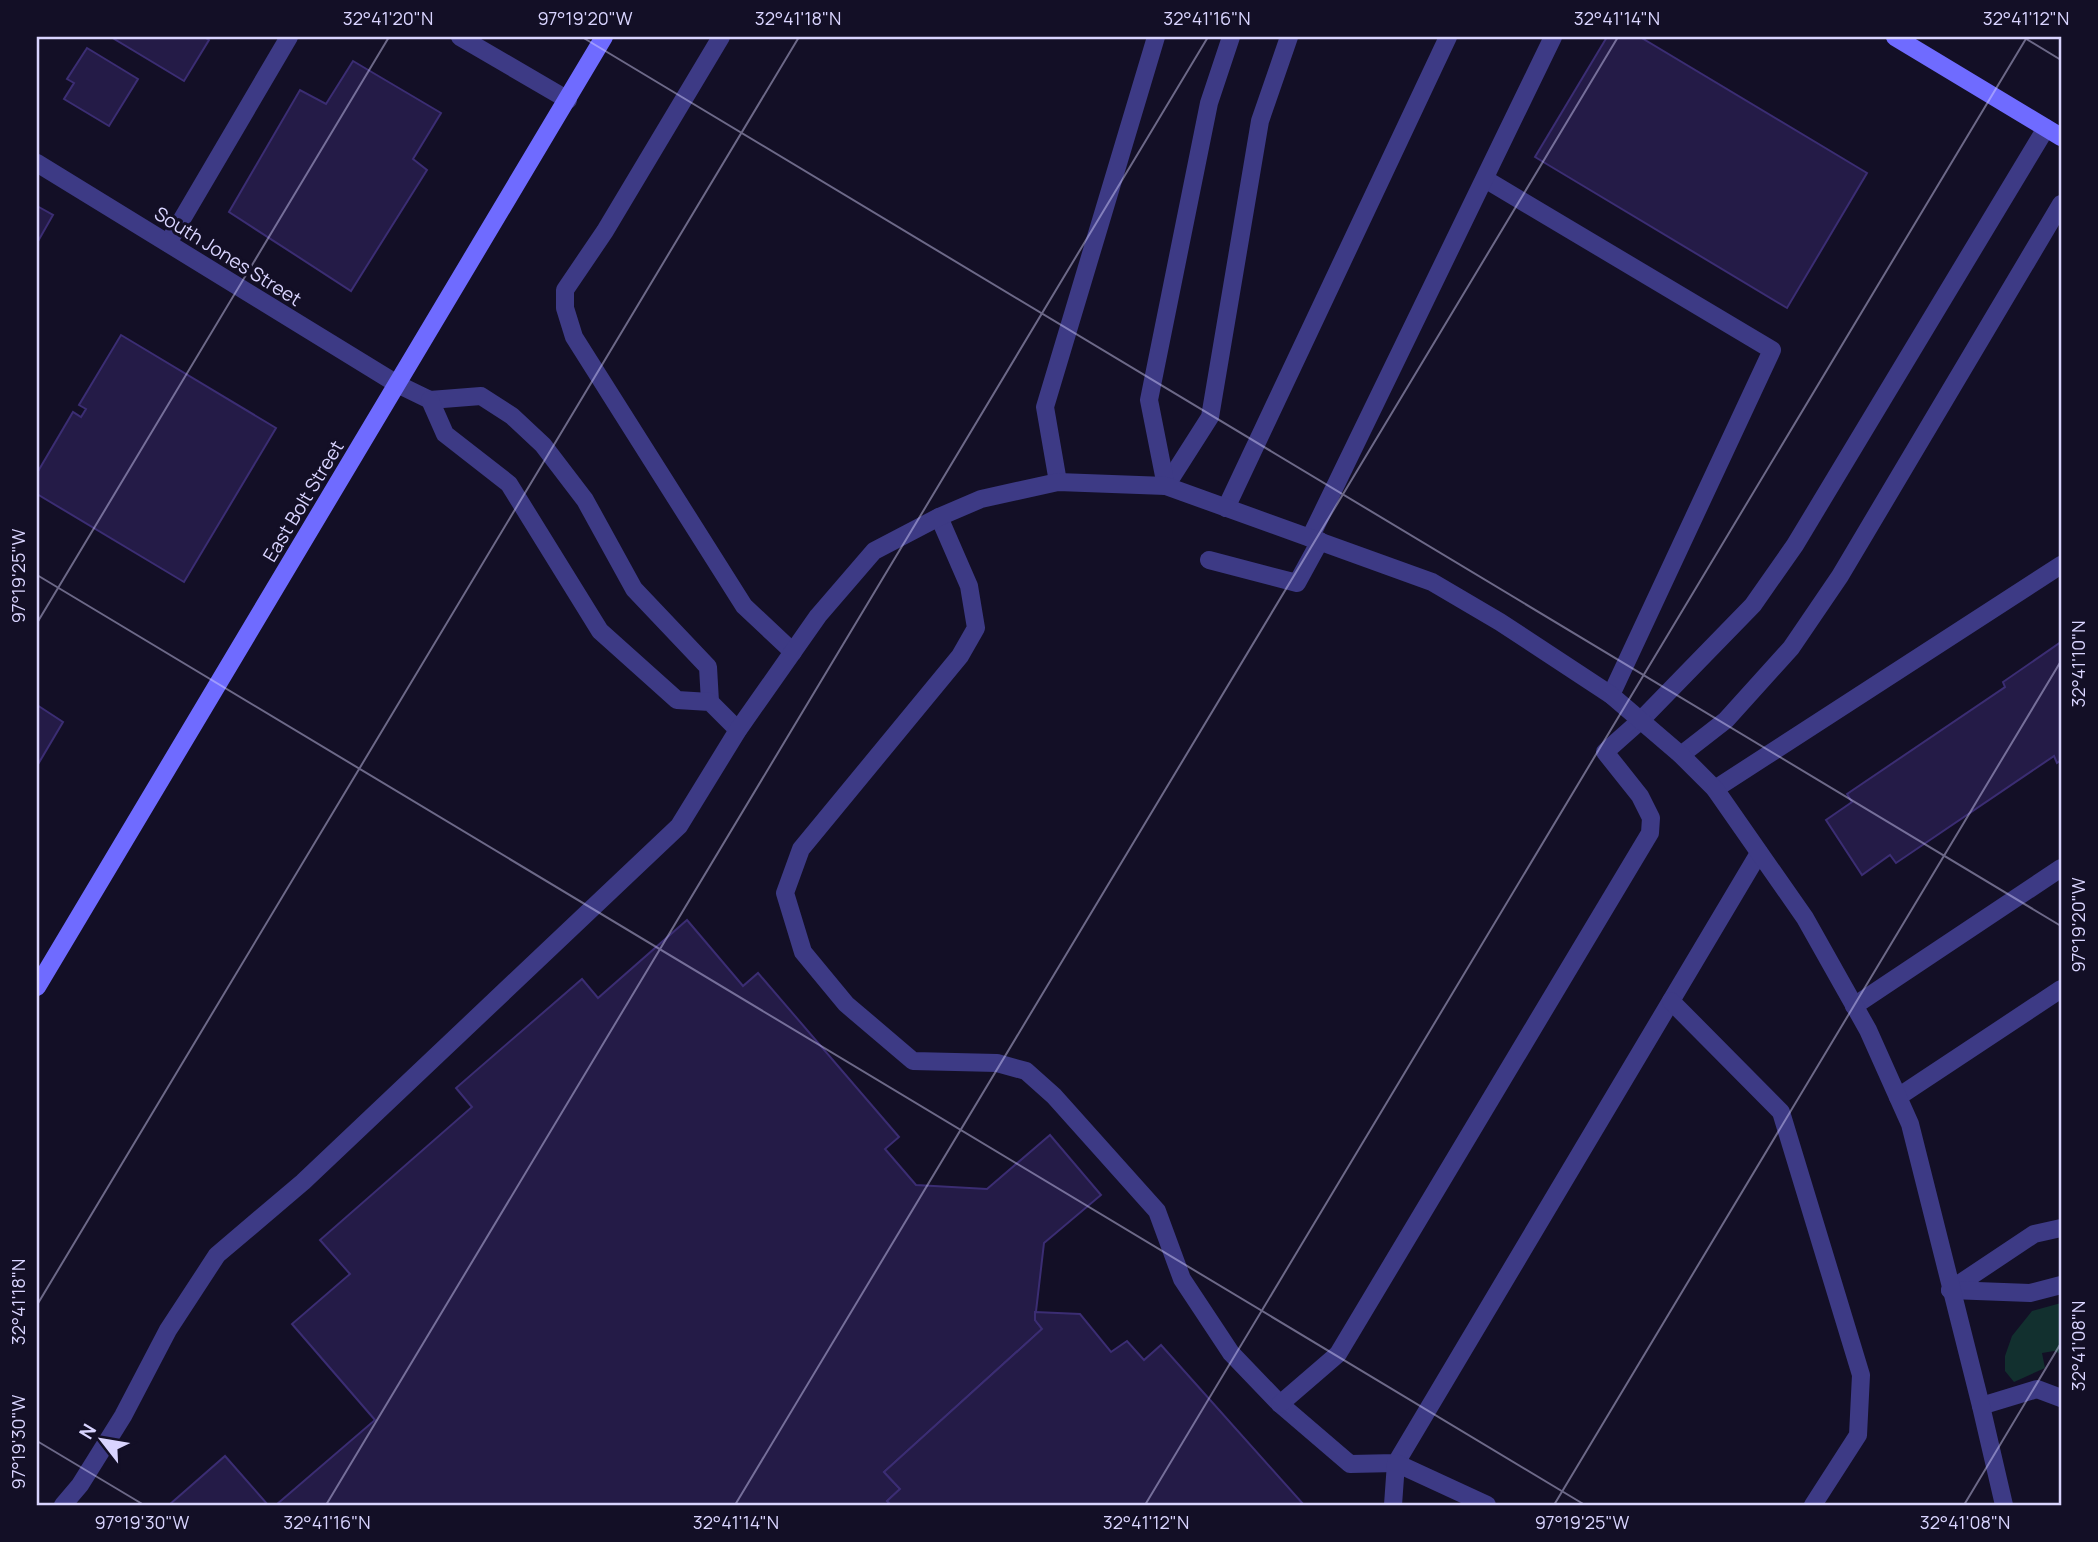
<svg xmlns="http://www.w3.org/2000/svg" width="2098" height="1542" viewBox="0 0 2098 1542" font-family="Manrope,sans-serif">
<rect width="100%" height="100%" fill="#130f26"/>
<polygon fill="#12302f" points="2061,1303 2061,1354 2054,1351 2042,1353 2045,1368 2014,1382 2005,1371 2005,1356 2012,1336 2032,1311"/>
<g fill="#241b47" stroke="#3b2d73" stroke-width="2">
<polygon points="111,37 204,37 209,40 184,81"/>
<polygon points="1607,37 1640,37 1867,173 1787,308 1535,157"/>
<polygon points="87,48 138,79 109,126 64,99 74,83 67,79"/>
<polygon points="353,61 441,113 413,159 427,170 351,291 229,212 300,90 326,104"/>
<polygon points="37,206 53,215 37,243"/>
<polygon points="121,335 276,428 184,582 37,494 37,473 73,412 81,417 86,409 79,405"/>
<polygon points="2061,642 2061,760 2057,763 2054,756 1896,863 1890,855 1862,875 1826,820 1852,802 1847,794 2005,687 2003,682"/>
<polygon points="37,705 63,722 37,766"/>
<polygon points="687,920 743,986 758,973 899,1137 885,1149 916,1185 987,1189 1050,1135 1101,1195 1044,1243 1035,1320 1042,1329 884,1472 900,1489 887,1501 891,1505 276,1505 375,1420 292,1324 350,1274 320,1240 472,1107 456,1088 582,979 598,998"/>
<polygon points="1035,1312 1080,1314 1111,1352 1127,1341 1144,1360 1161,1345 1304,1505 891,1505 887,1501 900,1489 884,1472 1042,1329 1035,1320"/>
<polygon points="225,1456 268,1505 169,1505"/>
</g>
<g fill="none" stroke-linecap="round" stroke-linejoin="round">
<g stroke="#3d3a85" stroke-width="18">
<polyline points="460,37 568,100"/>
<polyline points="721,37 605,231 565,290 565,308 574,337 744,606 793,652"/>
<polyline points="1485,179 1772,350 1611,695"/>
<polyline points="168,243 289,37"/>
<polyline points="397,384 430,400 481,396 512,416 543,445 585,500 634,589 708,667 710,702"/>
<polyline points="430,400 445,434 509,484 600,631 677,700 710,702 738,730"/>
<polyline points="1058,482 1045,407 1156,37"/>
<polyline points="1166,486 1210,417 1260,121 1289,37"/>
<polyline points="1166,486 1149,400 1209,103 1231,37"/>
<polyline points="1226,508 1448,37"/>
<polyline points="939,517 969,586 976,628 960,656 801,849 785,893 803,952 846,1004 913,1061 997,1063 1026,1071 1054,1096 1157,1211 1182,1279 1231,1353 1280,1404 1350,1464 1396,1463 1759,853"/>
<polyline points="1310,538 1553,37"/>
<polyline points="1209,560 1297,583 1320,541"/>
<polyline points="1681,755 1726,720 1791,648 1840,576 2061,204"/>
<polyline points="1715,789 2061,565"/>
<polyline points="1671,1001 1781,1112 1861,1375 1858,1435 1813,1505"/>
<polyline points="1854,1006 2061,868"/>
<polyline points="1898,1097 2061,989"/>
<polyline points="1950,1290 2034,1234 2061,1228"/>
<polyline points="1950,1290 2030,1293 2061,1285"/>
<polyline points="1280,1404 1338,1354 1650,833 1651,818 1640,796 1605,752 1641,720 1753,605 1795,545 2046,128"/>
<polyline points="1981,1406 2037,1389 2061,1398"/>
<polyline points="63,1505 80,1485 123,1416 168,1330 217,1255 303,1182 679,826 738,730 818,616 874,551 939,517 981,499 1058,482 1166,486 1432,582 1500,622 1611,695 1681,755 1715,789 1805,918 1868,1030 1910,1124 1981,1406 2004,1505"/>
<polyline points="1393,1505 1396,1463 1487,1505"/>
</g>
<polyline stroke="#3d3a85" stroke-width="18" points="37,163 397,384"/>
<g stroke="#6f6bff" stroke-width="18">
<polyline points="1895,37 2061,137"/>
<polyline points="37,987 604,37"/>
</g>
</g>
<path fill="none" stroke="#d9d4ff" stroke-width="2" stroke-opacity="0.45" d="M582,37l1479,889M2023,37l38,23M37,575l1548,930M37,623l352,-586M37,1305l762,-1268M37,1441l107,64M326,1505l882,-1468M735,1505l883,-1468M1145,1505l882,-1468M1554,1505l507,-844M1964,1505l97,-162"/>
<g text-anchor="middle" stroke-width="6" stroke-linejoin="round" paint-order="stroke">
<g font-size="19" fill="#d9d4ff" stroke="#130f26">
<text transform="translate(228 256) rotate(32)" y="7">South Jones Street</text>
<text transform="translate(303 501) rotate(-59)" y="7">East Bolt Street</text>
</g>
</g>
<rect width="2098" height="1542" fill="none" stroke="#130f26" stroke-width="77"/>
<g transform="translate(102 1440) rotate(301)" stroke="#130f26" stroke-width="5" paint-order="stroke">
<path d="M0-5L12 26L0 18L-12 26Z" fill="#d9d4ff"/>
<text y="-10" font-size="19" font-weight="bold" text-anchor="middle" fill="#d9d4ff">N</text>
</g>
<rect x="38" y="38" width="2022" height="1466" fill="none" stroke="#d9d4ff" stroke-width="2.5"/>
<g font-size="18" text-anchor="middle" fill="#d9d4ff">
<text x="388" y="25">32°41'20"N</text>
<text x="585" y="25">97°19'20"W</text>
<text x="798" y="25">32°41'18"N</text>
<text x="1207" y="25">32°41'16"N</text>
<text x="1617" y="25">32°41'14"N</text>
<text x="2026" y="25">32°41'12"N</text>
<text transform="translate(19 576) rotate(-90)" y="6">97°19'25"W</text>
<text transform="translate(2079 664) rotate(-90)" y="6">32°41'10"N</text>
<text transform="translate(2079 925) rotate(-90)" y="6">97°19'20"W</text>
<text transform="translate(19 1302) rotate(-90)" y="6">32°41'18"N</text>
<text transform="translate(2079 1346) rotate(-90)" y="6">32°41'08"N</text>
<text transform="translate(19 1442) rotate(-90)" y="6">97°19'30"W</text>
<text x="142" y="1529">97°19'30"W</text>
<text x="327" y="1529">32°41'16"N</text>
<text x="736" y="1529">32°41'14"N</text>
<text x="1146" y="1529">32°41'12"N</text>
<text x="1582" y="1529">97°19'25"W</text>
<text x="1965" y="1529">32°41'08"N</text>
</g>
</svg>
